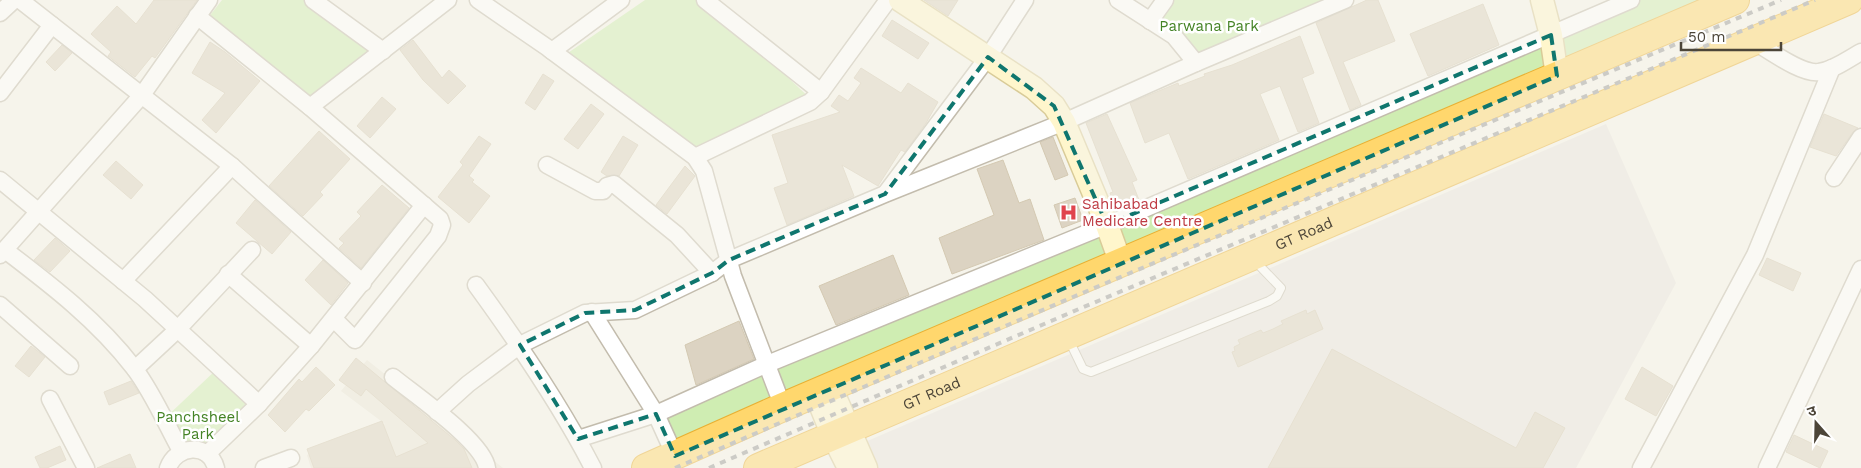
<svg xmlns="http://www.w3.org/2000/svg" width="1861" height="468" viewBox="0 0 1861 468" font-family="'Work Sans','Noto Sans Devanagari',sans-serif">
<rect width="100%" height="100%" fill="#f6f4eb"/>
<polygon fill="#ebe6d9" points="367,360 503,468 311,468 307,455 385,424 341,391"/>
<polygon fill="#e9e5df" points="1606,124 1676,283 1576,468 877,468 865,442"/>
<g fill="#cfedb2">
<polygon points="222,0 317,0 379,47 309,100 207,19"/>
<polygon points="645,0 706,0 814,102 697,149 562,57"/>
<polygon points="1172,0 1337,0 1198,59 1161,18"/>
<polygon points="1631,0 1735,0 678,454 657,415"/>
<polygon points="217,369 258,404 212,453 182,456 163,420"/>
</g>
<g fill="#dcd3c2" stroke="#d4c9b2">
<polygon points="154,0 197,0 155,58 152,56 135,77 108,56 111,52 91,34 117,6 136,24"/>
<polygon points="924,0 958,0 948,16"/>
<polygon points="1367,0 1378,0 1395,41 1343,62 1361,105 1350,110 1316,23"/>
<polygon points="1483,4 1499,45 1428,76 1410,34"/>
<polygon points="892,20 929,43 918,59 882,36"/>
<polygon points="1300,36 1314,73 1302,78 1319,123 1298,132 1280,86 1260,94 1279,140 1188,179 1169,133 1145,143 1130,103 1178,83 1179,86 1205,76 1204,74 1232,65"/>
<polygon points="413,40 442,78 449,70 466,86 448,104 423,80 400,50"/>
<polygon points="210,42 225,52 260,81 216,133 202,120 225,93 192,73"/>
<polygon points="62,45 72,53 55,71 46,62"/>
<polygon points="861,68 901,93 908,83 938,102 926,123 905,152 901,150 878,186 842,165 854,196 787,225 774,188 788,183 772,135 840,112 831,106 839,95 848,101 861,83 854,78"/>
<polygon points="543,74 554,81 535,110 525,103"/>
<polygon points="382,97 396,109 370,138 357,126"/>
<polygon points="591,104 604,114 578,149 564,139"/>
<polygon points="1107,114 1137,180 1132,182 1139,200 1116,210 1110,193 1113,192 1086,123"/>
<polygon points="1824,114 1858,128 1853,132 1836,156 1810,147"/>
<polygon points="319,131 350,159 320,192 323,195 303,216 269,186"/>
<polygon points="479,136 491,144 469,176 474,180 472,182 490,196 469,223 438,197 463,165 460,162"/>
<polygon points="623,136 638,145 619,176 607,176 601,172"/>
<polygon points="1053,137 1068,175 1055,180 1040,142"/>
<polygon points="1003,160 1019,203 1030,199 1044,240 952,274 939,238 994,215 977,169"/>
<polygon points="116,161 143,185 131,199 103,175"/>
<polygon points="685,166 695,176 667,214 656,205"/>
<polygon points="382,185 409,208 361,268 339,248 344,243 339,239 361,216 357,212"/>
<polygon points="1075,198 1083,220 1062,228 1054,205"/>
<polygon points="255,200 291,232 272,254 236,223"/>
<polygon points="55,238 70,251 50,272 34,260"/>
<polygon points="893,255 909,295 836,325 819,286"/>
<polygon points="1767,258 1801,273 1793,291 1759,275"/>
<polygon points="323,260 348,283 331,305 305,280"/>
<polygon points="1306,310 1307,314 1315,310 1323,329 1238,367 1232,352 1235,351 1234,347 1240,344 1238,340 1261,330 1263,333 1273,329 1283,324 1281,321"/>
<polygon points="739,321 754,359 696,385 685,345"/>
<polygon points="31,346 45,357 29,377 15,366"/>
<polygon points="1332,349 1516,448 1535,412 1565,428 1543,468 1268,468"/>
<polygon points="356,358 455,440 464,449 472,468 314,468 307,449 382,421 396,457 428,443 366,389 361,396 339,380"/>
<polygon points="316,367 335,385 309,411 306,409 285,432 268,415 299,379 302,382"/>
<polygon points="1642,367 1673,386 1656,416 1625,399"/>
<polygon points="131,381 139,393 109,405 104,392"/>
<polygon points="1794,435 1828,451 1820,468 1786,452"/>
<polygon points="60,446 66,460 47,468 40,468 35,457"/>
<polygon points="130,454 136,468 97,468"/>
</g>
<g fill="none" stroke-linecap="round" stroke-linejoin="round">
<defs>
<polyline id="lane" points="1069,340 1083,369 1091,372 1269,301 1277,296 1281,288 1254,260"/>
<g id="street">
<polyline points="20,0 232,166 363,283"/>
<polyline points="313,0 383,51"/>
<polyline points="478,0 548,48 695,157 704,171 733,276 783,407"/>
<polyline points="705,0 821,92"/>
<polyline points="1118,0 1174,36 1196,63"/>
<polyline points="0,13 14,0"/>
<polyline points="197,16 310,107 440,219 442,225 438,236 355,340 334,319"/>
<polyline points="1150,21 1165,0"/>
<path d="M1753,41c16,9 49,34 66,31 15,-2 29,-13 42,-20"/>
<polyline points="552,51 621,0"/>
<polyline points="0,93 52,25"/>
<polyline points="310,107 448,0"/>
<polyline points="695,157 810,102 821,92 888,0"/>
<polyline points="547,165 595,191 603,191 607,186 614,184 677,235 712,273"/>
<polyline points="1834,178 1861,137"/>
<polyline points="0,180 145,299 259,404"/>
<polyline points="886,193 988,57 1025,0"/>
<path d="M5,250c46,35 93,71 129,118 19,25 32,56 47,83"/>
<polyline points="0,255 142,95 209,0"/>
<polyline points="228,274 311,346"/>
<polyline points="123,281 232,166"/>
<path d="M476,285c43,59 84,119 117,183"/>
<polyline points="0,305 70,366"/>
<polyline points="592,312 656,414 675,456"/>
<polyline points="135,369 177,330 252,250"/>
<path d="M393,377c22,18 91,65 94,91"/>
<polyline points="50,399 86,468"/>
<polyline points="437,412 468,384 520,345 585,313 635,310 712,273 729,260 885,194 1064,122 1196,63 1345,0"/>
<polyline points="578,439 656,414 765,365 1107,225 1631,0"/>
<polyline points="207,454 259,404 311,346 424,205"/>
<path d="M168,468c8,-23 41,-26 48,0"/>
<polyline points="264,468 291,458"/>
<polyline points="1641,468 1755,255 1832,68"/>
<polyline points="1767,468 1861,269"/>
</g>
<g id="secondary">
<polyline points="900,0 1034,88 1054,106 1064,122 1107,225 1121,264"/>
<polyline points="1542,0 1551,35 1557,76"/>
<polyline points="831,388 866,468"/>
<polyline points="816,394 833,436 849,468"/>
</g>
<g id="highway">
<polyline points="646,468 783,407 1735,0"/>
<path id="s1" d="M758,468l1091,-468"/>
</g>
</defs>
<use href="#lane" stroke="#c3bcad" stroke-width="10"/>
<use href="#street" stroke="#c3bcad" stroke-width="19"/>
<use href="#secondary" stroke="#d9cb98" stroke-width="25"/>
<use href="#highway" stroke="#e9b033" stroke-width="30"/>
<use href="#lane" stroke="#fff" stroke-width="8"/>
<use href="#street" stroke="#fff" stroke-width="16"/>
<use href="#secondary" stroke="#fff6cc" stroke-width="22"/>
<use href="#highway" stroke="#ffd76d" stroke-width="28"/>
<g stroke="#9a9a9a" stroke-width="4" stroke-dasharray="6 6" stroke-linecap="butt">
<polyline points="675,468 1073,297 1781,0"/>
<polyline points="709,468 1079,309 1815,0"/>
</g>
</g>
<path d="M0 0H1861V468H0ZM1551,35l6,41 -882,380 -19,-42 -78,25 -58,-94 65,-32 50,-3 77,-37 17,-13 156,-66 103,-137 66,49 53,119z" fill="#f6f4eb" fill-opacity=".55" fill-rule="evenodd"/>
<path fill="none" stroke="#0f766e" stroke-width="4" stroke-dasharray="10 6" stroke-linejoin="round" d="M1551,35l6,41 -882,380 -19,-42 -78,25 -58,-94 65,-32 50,-3 77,-37 17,-13 156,-66 103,-137 66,49 53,119z"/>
<defs>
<symbol id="hospital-bare" viewBox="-9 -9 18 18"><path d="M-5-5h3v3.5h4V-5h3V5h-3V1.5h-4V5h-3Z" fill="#e0444e" stroke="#fff" stroke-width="2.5" paint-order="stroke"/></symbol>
</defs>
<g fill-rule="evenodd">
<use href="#hospital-bare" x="1056" y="200" width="25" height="25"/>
</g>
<g text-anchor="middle" stroke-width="5" stroke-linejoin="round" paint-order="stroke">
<g font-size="15" fill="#448325" stroke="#fff">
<text x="1209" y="31">Parwana Park</text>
<text x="198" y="422">Panchsheel<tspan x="198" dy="17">Park</tspan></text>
</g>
<g font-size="15" fill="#be3a42" stroke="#fff" text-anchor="start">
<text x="1082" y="209">Sahibabad<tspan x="1082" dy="17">Medicare Centre</tspan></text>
</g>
<g font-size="15" fill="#4c4538" stroke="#fff">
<text dy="5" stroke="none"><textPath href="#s1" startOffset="594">GT Road</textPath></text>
<text dy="5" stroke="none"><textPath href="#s1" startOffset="189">GT Road</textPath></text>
</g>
</g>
<g transform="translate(1816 423) rotate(340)" stroke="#ffffff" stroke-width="4" paint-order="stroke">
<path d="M0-4L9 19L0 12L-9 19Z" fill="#4c4538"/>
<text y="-8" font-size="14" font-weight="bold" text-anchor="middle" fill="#4c4538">उ</text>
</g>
<path d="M1681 42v8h100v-8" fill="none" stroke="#4c4538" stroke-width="2.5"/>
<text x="1688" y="42" font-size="15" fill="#4c4538" stroke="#ffffff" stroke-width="4" paint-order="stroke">50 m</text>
</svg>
